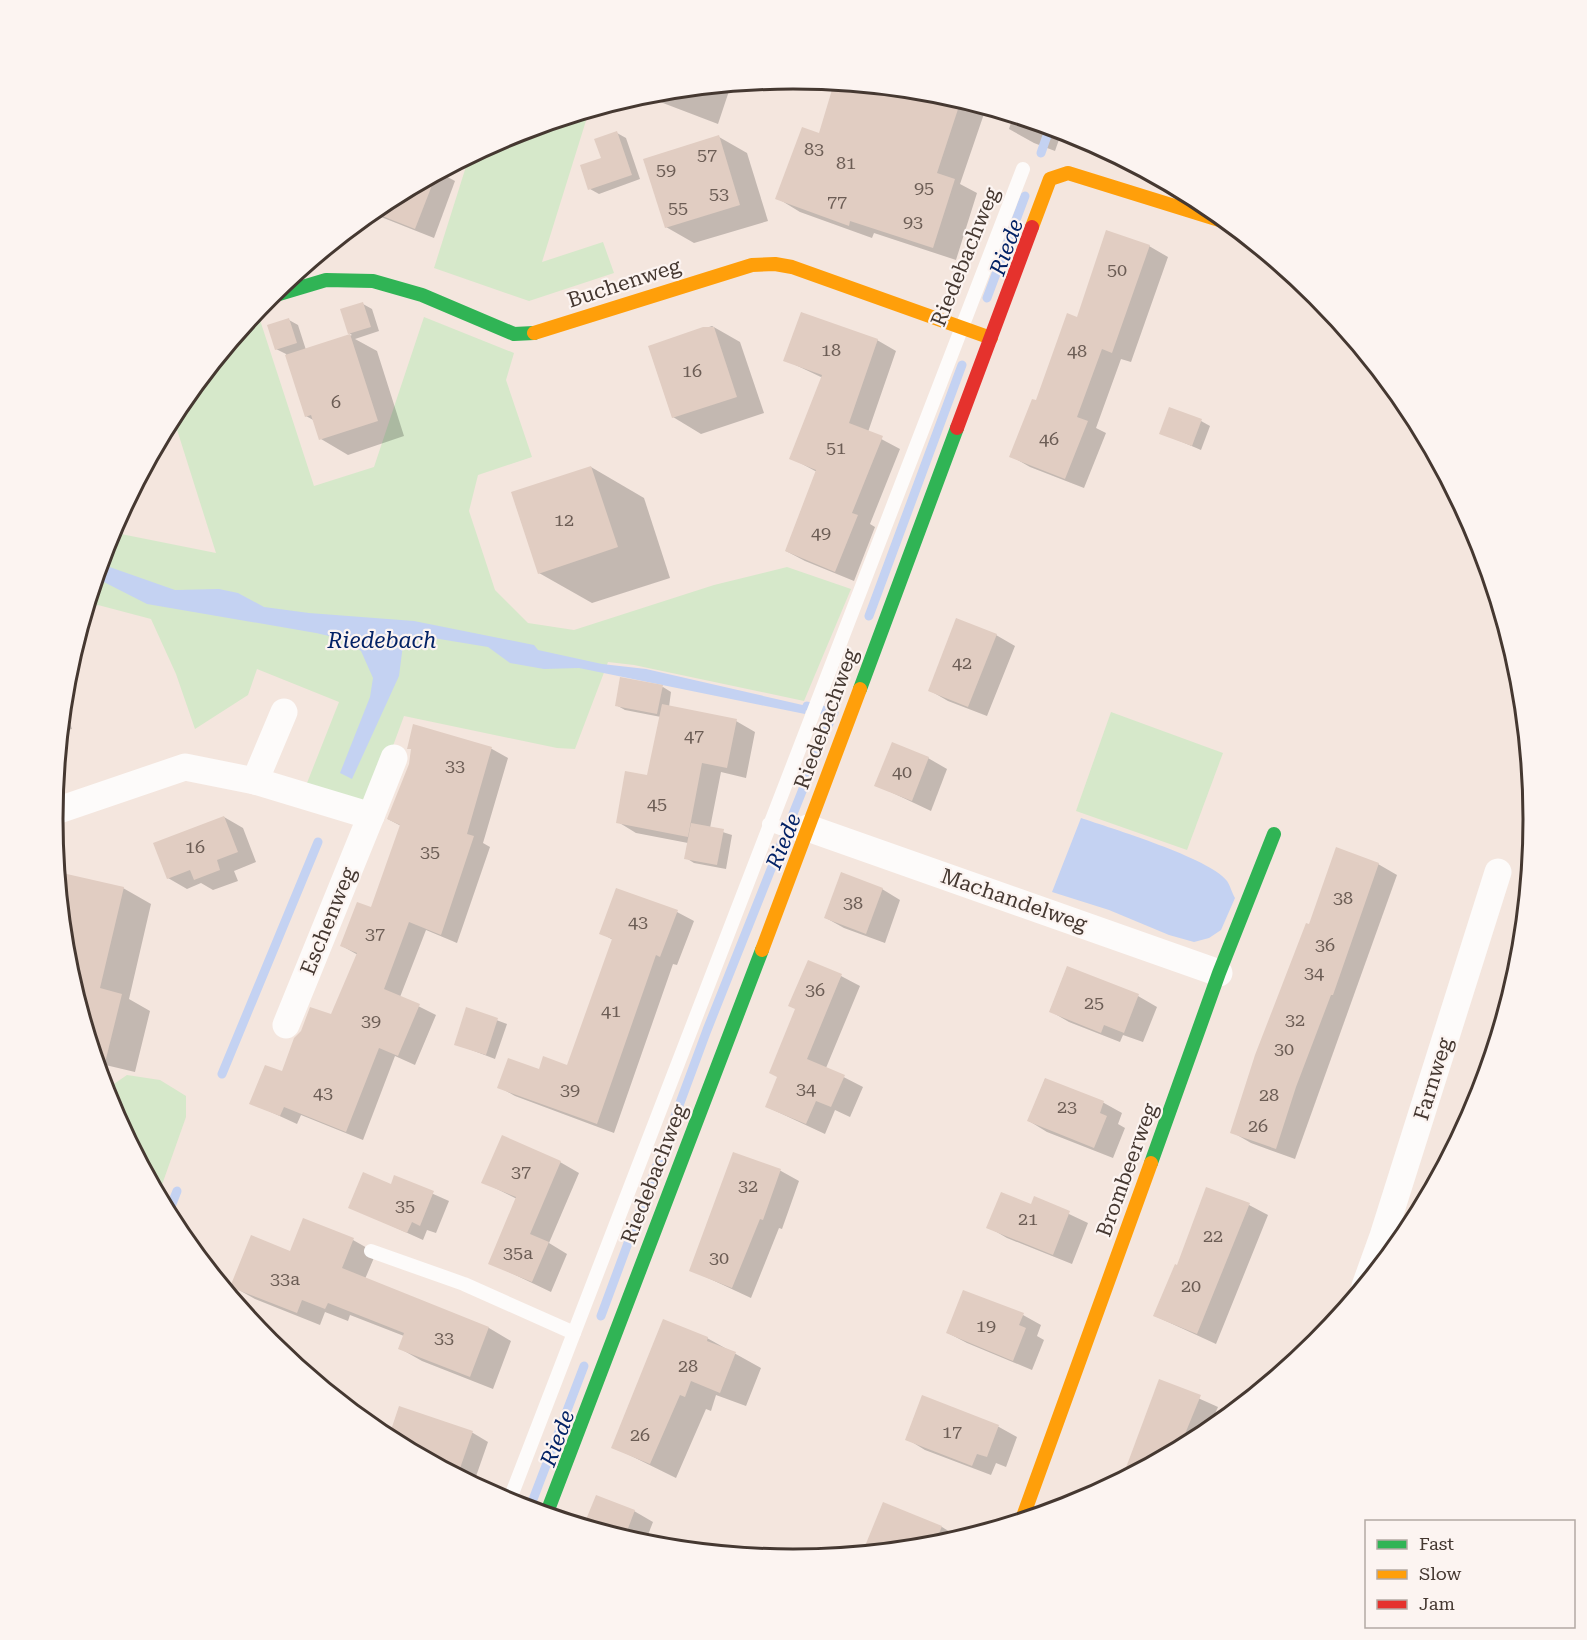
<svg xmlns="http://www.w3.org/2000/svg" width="1587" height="1640" viewBox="0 0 1587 1640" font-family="'Roboto Serif',serif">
<rect width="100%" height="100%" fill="#f4e6de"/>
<g fill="#d6e8ca">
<polygon points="589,111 542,262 603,242 614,273 529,301 434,268 469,157 510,135"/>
<polygon points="424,317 514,353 506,380 532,457 478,475 469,511 495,590 528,623 574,630 714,585 787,567 851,589 804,701 634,665 608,662 575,749 557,748 404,716 383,773 364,806 307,783 339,702 257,669 248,695 195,729 176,674 151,619 98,605 87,609 111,532 216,553 173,417 178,408 246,324 260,320 314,486 374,467"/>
<polygon points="1111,712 1223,753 1187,850 1076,811"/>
<polygon points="127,1075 160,1080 186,1096 186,1117 158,1196 109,1103 105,1090"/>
</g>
<g fill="#c4d2f2">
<polygon points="101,564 175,590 219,589 238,593 264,607 309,613 414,621 534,645 538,650 602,664 646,669 807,706 805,714 579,668 544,669 510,663 488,647 415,635 403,645 399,676 352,779 340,773 370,697 373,678 361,651 342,639 316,633 147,604 96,578"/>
<path d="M1081,818c29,10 129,40 146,63 3,4 5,12 8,17l-14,32 -12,8 -15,4 -25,-7 -60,-25 -57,-18z"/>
</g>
<g fill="#0003">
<polygon points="840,84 938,93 986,108 960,184 977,193 956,260 874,233 872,238 800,212 777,198 820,135"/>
<polygon points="731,85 718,124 642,95 649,93"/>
<polygon points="1013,116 1062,131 1055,151 1034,143 1009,129"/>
<polygon points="617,133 626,138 640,179 599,194 590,189"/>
<polygon points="719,137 747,153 768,221 694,243 666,227"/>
<polygon points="440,173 455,181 434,238 371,213 382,204"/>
<polygon points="1149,246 1168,257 1131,362 1121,359 1096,428 1106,433 1084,488 1030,467 1011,456 1078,319"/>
<polygon points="363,304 372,309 379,331 355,339 377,351 404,436 348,455 321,439 315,421 306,416 286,354 276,349 289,320 298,325 306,350 352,335 349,333"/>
<polygon points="712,326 740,342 764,413 701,434 673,417 650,347"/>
<polygon points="877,340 896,351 868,432 900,449 870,524 875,527 854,581 805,561 786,551 817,472 791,458 823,378 785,360"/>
<polygon points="1201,421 1210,426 1201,450 1161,433"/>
<polygon points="591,467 644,498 670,578 592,603 539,573"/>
<polygon points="996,635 1015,646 987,716 948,701 929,690"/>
<polygon points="67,675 73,694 65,696"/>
<polygon points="663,687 671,692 669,707 736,721 755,732 746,778 721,772 710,828 732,835 726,869 694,863 686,858 688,843 636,833 618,822 648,777 661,717 625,710 616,705"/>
<polygon points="64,705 72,729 61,732"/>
<polygon points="414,726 492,749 508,758 483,843 490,847 457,943 426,930 400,997 436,1015 415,1065 395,1056 363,1140 301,1115 297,1124 251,1103 283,1073 332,1016 358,955 342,946 372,909 401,826 388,819 410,764"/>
<polygon points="928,758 947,769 931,811 876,785"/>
<polygon points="224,817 243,828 256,862 234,871 238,881 213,890 201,883 187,889 168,878"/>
<polygon points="1378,864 1397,875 1295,1159 1251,1143 1232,1132 1310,926"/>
<polygon points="59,873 123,888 151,904 129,999 150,1011 135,1072 97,1063 67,964"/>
<polygon points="882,889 900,900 885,943 844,928 826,918"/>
<polygon points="677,912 694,921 677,965 673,964 614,1133 515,1096 499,1087 540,1071 568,1067 613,940 601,933"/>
<polygon points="1519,967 1478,1104 1449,1159"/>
<polygon points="1067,968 1138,996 1157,1007 1143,1042 1123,1035 1120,1042 1069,1022 1050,1011"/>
<polygon points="841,976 860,986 826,1068 863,1087 850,1117 835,1110 825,1134 767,1107"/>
<polygon points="467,1009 507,1024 495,1059 456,1044"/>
<polygon points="1045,1079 1104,1103 1122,1113 1118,1124 1125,1128 1113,1158 1047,1132 1029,1121"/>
<polygon points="734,1154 781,1171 799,1181 782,1229 779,1228 751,1298 691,1270"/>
<polygon points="560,1162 579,1173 549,1243 567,1254 551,1292 490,1263 517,1199 483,1182"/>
<polygon points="395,1177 449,1201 436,1233 427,1230 423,1240 350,1207 392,1186"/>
<polygon points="1207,1189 1249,1205 1268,1215 1216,1344 1155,1316 1178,1267"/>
<polygon points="1035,1198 1088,1223 1072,1264 1007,1238 988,1227 1032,1206"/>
<polygon points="353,1240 376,1253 365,1279 489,1328 511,1341 493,1389 422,1361 399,1348 404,1336 350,1315 348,1321 325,1312 320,1325 255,1299 232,1286 291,1253"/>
<polygon points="1023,1315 1041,1325 1037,1336 1044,1340 1032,1370 967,1343 948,1333"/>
<polygon points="707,1338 761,1368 746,1406 716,1395 711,1411 706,1409 676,1478 613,1447"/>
<polygon points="1160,1381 1218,1407 1205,1436 1123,1480"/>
<polygon points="923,1397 999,1427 1017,1437 1006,1467 996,1463 991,1475 925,1450 907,1439"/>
<polygon points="400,1408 473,1433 488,1442 473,1485 389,1440"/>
<polygon points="596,1497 634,1511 653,1522 644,1545 585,1527"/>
<polygon points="883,1504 942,1527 960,1538 959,1540 938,1547 880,1553 867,1545"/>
</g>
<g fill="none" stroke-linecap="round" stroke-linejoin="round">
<g stroke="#c4d2f2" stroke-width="9">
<polyline points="1041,153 1050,127"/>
<polyline points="987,298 1025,196"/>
<polyline points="869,616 962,365"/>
<polyline points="807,706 834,713"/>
<polyline points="222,1074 318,842"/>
<polyline points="168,1214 177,1191"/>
<polyline points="601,1316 707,1030 832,716"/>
<polyline points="529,1510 584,1366"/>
</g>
</g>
<g fill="#e1cdc2">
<polygon points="834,83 940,94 961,100 937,173 955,179 933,248 850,221 849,226 775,199 802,127 819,133"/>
<polygon points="617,131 632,175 588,190 580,165 601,158 594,139"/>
<polygon points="719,135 740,205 665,228 643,159"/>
<polygon points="436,175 415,229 372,212 382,204"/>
<polygon points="1106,230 1150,245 1112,353 1102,349 1077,417 1088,421 1065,479 1009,457 1032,399 1036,400 1067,313 1077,317"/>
<polygon points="363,302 371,327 348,334 340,309"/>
<polygon points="801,312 878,339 849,423 883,436 852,513 858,515 835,572 785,551 816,470 789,459 822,375 783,361"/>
<polygon points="289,318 297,343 275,350 267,325"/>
<polygon points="703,327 714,327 737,397 672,418 648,346"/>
<polygon points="350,334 378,421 319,440 311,415 305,417 285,355"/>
<polygon points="1169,407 1202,419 1192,446 1159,434"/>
<polygon points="591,466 618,547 538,574 511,492"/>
<polygon points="956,618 997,634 968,707 928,691"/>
<polygon points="620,677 663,685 657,714 615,706"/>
<polygon points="662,704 737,719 727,768 702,763 688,837 616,823 625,771 647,775"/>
<polygon points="413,724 492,747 467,834 474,836 441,935 409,922 384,989 420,1004 398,1056 379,1048 346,1132 284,1107 280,1116 249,1104 265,1065 282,1071 294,1038 301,1031 310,1007 331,1014 357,953 340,946 357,902 371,907 400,825 387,819 409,764 411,749 407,749"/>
<polygon points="892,742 929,757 912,801 874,786"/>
<polygon points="224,816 238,852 217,860 220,870 194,880 190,870 167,879 153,843"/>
<polygon points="691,823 724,829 717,865 684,859"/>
<polygon points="1336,847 1379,863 1333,995 1331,995 1296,1087 1276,1149 1230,1133 1255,1055 1306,923 1309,924"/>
<polygon points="58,872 124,887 100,988 122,994 101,1079 67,964"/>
<polygon points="841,872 883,888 866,934 824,918"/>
<polygon points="616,888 678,910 660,957 656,955 597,1124 497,1088 508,1058 539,1069 543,1056 567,1065 612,939 599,934"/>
<polygon points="808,960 842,974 807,1059 845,1075 831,1107 816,1101 806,1124 765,1107 777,1077 769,1073 795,1009 788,1006"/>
<polygon points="1067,966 1139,994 1124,1033 1104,1025 1101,1033 1049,1012"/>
<polygon points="466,1007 498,1018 486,1055 454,1045"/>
<polygon points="1045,1078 1104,1101 1100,1113 1107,1116 1094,1148 1027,1121"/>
<polygon points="502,1135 561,1161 530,1234 549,1242 532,1282 488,1264 516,1197 481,1183"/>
<polygon points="733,1152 781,1169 763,1220 760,1219 732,1288 689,1271"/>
<polygon points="363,1172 391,1184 394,1175 434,1191 420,1226 412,1222 407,1233 348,1208"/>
<polygon points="1206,1187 1250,1203 1197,1334 1153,1316 1175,1264 1177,1265"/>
<polygon points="1001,1192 1031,1204 1034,1196 1070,1211 1053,1255 986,1228"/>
<polygon points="303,1218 354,1238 342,1268 489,1327 470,1377 398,1349 404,1333 328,1303 325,1309 302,1300 297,1313 230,1287 251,1235 290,1251"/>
<polygon points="963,1290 1024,1313 1019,1325 1026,1328 1013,1361 946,1333"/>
<polygon points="663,1319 708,1337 707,1341 736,1352 720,1393 691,1381 685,1397 680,1395 650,1464 611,1448"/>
<polygon points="1159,1379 1201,1395 1178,1451 1121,1481"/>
<polygon points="922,1395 999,1425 987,1457 977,1454 972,1466 905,1440"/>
<polygon points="399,1406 473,1431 457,1477 388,1439"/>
<polygon points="596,1495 635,1510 624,1539 583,1527"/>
<polygon points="883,1502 942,1526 934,1547 881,1552 865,1546"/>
</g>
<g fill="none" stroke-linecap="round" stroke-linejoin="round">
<g stroke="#fdfbfa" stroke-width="14">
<polyline points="769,824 805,837"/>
<polyline points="371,1251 464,1284 574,1333"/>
<polyline points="508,1504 1023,169"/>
</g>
<g stroke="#fdfbfa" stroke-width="27">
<polyline points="255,781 371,816 286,1025"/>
<polyline points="53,812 185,767 255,781 284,712"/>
<polyline points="371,816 394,758"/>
<polyline points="808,828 1219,973"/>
<polyline points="1365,1286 1383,1236 1498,872"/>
</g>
<g stroke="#30b455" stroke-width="14">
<polyline points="269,297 326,280 373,281 422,295 514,334 534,333"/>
<polyline points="860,689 957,428"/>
<polyline points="1151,1163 1219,973 1274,834"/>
<polyline points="546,1515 762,950"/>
</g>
<g stroke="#ff9f0a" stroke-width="14">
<polyline points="1032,227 1050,179 1068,173 1229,223"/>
<polyline points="534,333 752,265 775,264 792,267 991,338"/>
<polyline points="762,950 860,689"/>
<polyline points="1021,1522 1151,1163"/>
</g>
<polyline stroke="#e5322d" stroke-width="14" points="957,428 1032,227"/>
</g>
<g text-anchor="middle" stroke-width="4.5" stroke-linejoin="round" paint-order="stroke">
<g font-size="18" fill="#6c5d55">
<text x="814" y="155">83</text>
<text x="707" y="161">57</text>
<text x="846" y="169">81</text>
<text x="666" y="176">59</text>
<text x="924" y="194">95</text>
<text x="719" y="200">53</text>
<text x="837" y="208">77</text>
<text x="678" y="214">55</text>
<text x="913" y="228">93</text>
<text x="1117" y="276">50</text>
<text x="831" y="356">18</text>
<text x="1077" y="357">48</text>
<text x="692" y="377">16</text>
<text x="336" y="408">6</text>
<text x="1049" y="445">46</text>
<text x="836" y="454">51</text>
<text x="564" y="526">12</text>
<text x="821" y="539">49</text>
<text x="962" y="669">42</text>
<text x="694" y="742">47</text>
<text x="455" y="772">33</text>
<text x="902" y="778">40</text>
<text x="657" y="810">45</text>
<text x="195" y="853">16</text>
<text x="430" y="858">35</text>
<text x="1343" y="904">38</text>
<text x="853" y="909">38</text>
<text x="638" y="928">43</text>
<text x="375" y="940">37</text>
<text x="1325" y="951">36</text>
<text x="1314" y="979">34</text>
<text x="815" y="996">36</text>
<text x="1094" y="1009">25</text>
<text x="611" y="1017">41</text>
<text x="1295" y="1026">32</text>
<text x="371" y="1027">39</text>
<text x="1284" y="1055">30</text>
<text x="806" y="1095">34</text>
<text x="570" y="1096">39</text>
<text x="323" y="1099">43</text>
<text x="1269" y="1101">28</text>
<text x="1067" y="1113">23</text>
<text x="1258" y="1132">26</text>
<text x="521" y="1178">37</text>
<text x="748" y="1192">32</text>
<text x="405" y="1212">35</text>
<text x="1028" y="1225">21</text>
<text x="1213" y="1242">22</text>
<text x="518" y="1259">35a</text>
<text x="719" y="1264">30</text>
<text x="285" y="1285">33a</text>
<text x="1191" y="1292">20</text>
<text x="986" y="1332">19</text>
<text x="444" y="1344">33</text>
<text x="688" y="1372">28</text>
<text x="952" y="1438">17</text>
<text x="640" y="1441">26</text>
</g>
<g font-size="21" fill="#453831" stroke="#fcf4f1">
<text transform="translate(965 257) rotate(-68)" y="7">Riedebachweg</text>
<text transform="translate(624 283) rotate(-18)" y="7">Buchenweg</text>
<text transform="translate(826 719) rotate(-70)" y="7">Riedebachweg</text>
<text transform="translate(1014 900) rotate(19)" y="7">Machandelweg</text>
<text transform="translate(328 921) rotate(-68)" y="7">Eschenweg</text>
<text transform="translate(1433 1079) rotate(-73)" y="7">Farnweg</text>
<text transform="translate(1127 1170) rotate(-70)" y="7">Brombeerweg</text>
<text transform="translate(654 1174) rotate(-69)" y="7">Riedebachweg</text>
</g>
<g font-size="22" font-style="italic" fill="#032266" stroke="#fcf4f1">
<text transform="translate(1006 247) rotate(-70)" y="8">Riede</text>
<text x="382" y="648">Riedebach</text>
<text transform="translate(783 841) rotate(-68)" y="8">Riede</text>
<text transform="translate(557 1438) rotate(-69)" y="8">Riede</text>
</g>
</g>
<path d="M0 0H1587V1640H0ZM63 819a730 730 0 1 1 1460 0a730 730 0 1 1-1460 0Z" fill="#fcf4f1" fill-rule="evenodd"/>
<path fill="none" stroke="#453831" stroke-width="3" d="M63 819a730 730 0 1 1 1460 0a730 730 0 1 1-1460 0Z"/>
<rect x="1365" y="1520" width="210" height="108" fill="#fcf4f1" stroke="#b3a9a4" stroke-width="1.5"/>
<rect x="1377" y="1540" width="30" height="9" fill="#30b455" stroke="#b3a9a4" stroke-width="1.5"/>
<text x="1419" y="1550" font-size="18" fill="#453831">Fast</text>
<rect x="1377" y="1570" width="30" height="9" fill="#ff9f0a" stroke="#b3a9a4" stroke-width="1.5"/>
<text x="1419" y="1580" font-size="18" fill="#453831">Slow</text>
<rect x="1377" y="1600" width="30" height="9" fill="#e5322d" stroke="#b3a9a4" stroke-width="1.5"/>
<text x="1419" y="1610" font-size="18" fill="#453831">Jam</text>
</svg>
